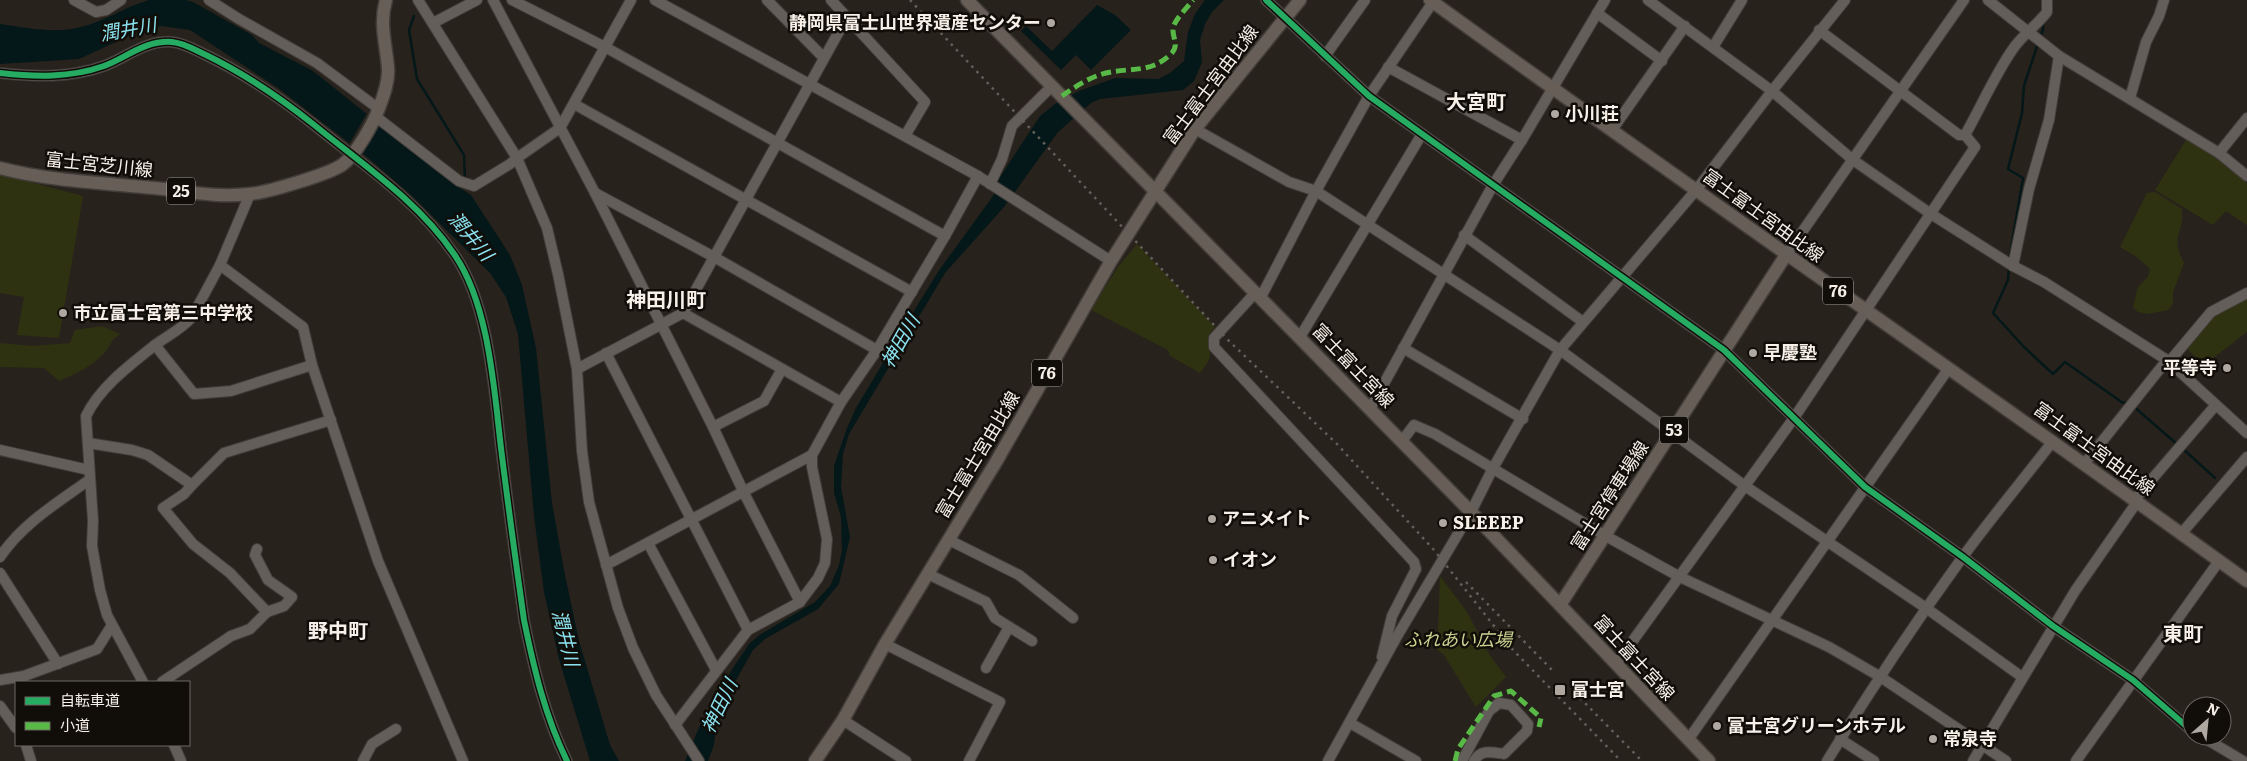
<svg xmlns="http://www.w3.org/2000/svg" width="2247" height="761" viewBox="0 0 2247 761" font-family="Literata,'Noto Sans JP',serif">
<rect width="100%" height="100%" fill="#28221c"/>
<g fill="#2f3211">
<polygon points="2186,140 2221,159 2247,184 2247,225 2226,211 2213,225 2155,190"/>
<polygon points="0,174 83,196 59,338 17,335 24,297 0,293"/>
<path d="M2155,192l27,17c3,24 -13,26 2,54l-11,29v12l-5,6 -21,4 -9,-2 -5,-5 5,-20 10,-10 2,-8 -13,-12 -17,-10 27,-54z"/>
<path d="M1137,244l78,83c-15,15 -1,17 -6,33 -2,4 -6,9 -9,13l-30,-17 -2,-6 -77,-40 27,-43z"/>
<polygon points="2247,296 2247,332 2204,365 2187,349 2213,316"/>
<path d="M102,326l18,8c-11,8 -8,10 -15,18 -12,14 -30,22 -46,29l-15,-13 -44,-1v-24l33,3 37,-3 5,-13z"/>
<polygon points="1440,576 1467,612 1489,654 1506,677 1476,707 1444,655 1434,647 1438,631"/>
</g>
<g fill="#041719">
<path d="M149,0h37l7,2 59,33 7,8 54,28 144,115 14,9 39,60 12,30 14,63 16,155 12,67 15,71 31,104 9,16h-29l-31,-102 -15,-67 -10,-76 -16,-182 -12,-37 -16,-24 -79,-78 -45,-39 -88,-68 -88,-58 -29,-4 -26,7 -56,26 -79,5v-40c27,4 54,10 81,3 24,-6 44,-20 68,-27z"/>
<polygon points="1205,0 1224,0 1212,12 1205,24 1200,40 1202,62 1198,72 1194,81 1183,90 1100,99 1091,103 1058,132 1004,207 945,273 849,434 843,454 841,487 850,537 839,584 818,609 765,639 753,650 722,705 717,716 714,745 708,761 685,761 701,723 713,707 731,671 749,644 761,634 815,602 830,586 839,565 842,550 841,517 834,493 834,466 847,428 856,408 920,301 940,269 993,196 1000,177 1040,116 1055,104 1079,91 1115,78 1159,79 1170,73 1184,61 1188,32 1195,14"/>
<polygon points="1097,5 1115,15 1131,30 1091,70 1076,55 1061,70 1021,31 1026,26 1052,51"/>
</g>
<polygon fill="#28221c" points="367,113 380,123 361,156 348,146"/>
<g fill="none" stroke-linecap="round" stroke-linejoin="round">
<g stroke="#041719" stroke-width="2.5">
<polyline points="414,16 409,30 417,79 464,155 465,180"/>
<polyline points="2040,38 2043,30 2043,21"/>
<polyline points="2009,261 2023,178 2008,169 2022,113 2024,86 2038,43"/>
<polyline points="2009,266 2008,280 1993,313 2024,347 2053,374 2065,362 2123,403 2128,402"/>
<polyline points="2133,406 2178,445"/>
<polyline points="2182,448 2215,478"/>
</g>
<defs>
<g id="minor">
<polyline points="74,0 96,12 106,10 121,0"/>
<polyline points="209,0 239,19 317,63 379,109"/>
<polyline points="418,0 517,158 547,228 558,274 577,369 582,451 589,502 618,608 633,648 656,695 699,761"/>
<polyline points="493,0 595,193 713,427 744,493 800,602"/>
<polyline points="512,0 605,47 945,236"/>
<polyline points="655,0 978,176 1111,261"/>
<polyline points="767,0 824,58"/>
<polyline points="831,0 925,102 905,136"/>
<polyline points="1266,0 1369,96 1724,350 1865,487 1963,557 2053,626 2133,680 2192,731"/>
<polyline points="1648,0 1772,91 1853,160 1931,214 2013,266 2044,282 2167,360 2247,433"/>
<polyline points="1988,0 2059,56 2219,153 2247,176"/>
<polyline points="1597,13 1662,61"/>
<polyline points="433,23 477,0"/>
<polyline points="1819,30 1959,135 1965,135"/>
<polyline points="1713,47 1742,0"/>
<polyline points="1325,56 1365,0"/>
<polyline points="1388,67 1522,140"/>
<path d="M0,73c35,4 70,5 104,-7 22,-8 41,-26 68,-24 12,1 23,8 34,13 39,19 73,42 107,69 49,40 105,77 141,130 35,50 40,135 47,194 7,57 15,115 23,172 10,49 21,96 43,141"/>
<polyline points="2130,98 2146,42 2159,16 2164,0"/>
<polyline points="574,104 912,292"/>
<polyline points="375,116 459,181 474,186 510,164 517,158 560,128 631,0"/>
<polyline points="1195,129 1289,182 1316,191 1560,350 1745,486 1926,608 2022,677"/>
<polyline points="1612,130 1685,26"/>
<polyline points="2219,153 2247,118"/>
<polyline points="990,184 1002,159 1012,126 1052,86"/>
<polyline points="595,193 714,257 877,350"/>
<polyline points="1464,235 1583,322"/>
<polyline points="1786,255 1964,0"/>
<polyline points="220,265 303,327 312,365 378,561 463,761"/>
<polyline points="2013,266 2029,189 2049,120 2059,56"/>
<polyline points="1256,292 1214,338 1214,347 1414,562 1416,569 1392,616 1382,657"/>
<polyline points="1261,297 1316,191 1369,96 1433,2"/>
<polyline points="683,313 841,402"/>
<polyline points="1300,337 1422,134"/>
<polyline points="155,345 194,394 231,391 312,365"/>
<polyline points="1403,348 1523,419"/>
<polyline points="606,353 748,630"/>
<polyline points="2169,362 2211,312 2247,293"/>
<polyline points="577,369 683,313 847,17"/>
<polyline points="1370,409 1493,185 1522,140 1605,0"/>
<polyline points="713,427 764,401 782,369"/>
<polyline points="1402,441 1414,425 1435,434 1604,535 1680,577 1829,647 1879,676 2006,761"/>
<polyline points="88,443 132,450 148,455 192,485 224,453 331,420"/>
<polyline points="0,450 89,470"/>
<polyline points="2084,464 2167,360"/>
<polyline points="192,485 184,494 163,508 193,544 230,573 267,612 284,606 292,597 268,580 255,555 257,549"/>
<polyline points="2134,500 2215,406"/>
<polyline points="2181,534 2247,457"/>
<polyline points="949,540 1019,575 1073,618"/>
<polyline points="648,543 716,670"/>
<path d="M0,557c22,-33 57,-54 89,-77"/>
<polyline points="606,565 812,455"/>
<polyline points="0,573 58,664"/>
<polyline points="928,574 986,602 995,618 1032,641"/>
<polyline points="885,644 1000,702 969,761"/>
<path d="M1616,664l178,-246 181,-271 -10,-12c16,-28 31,-63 50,-89 10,-13 22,-21 32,-34v-12"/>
<polyline points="986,668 1009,627"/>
<polyline points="0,680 24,676 97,649 112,625"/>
<path d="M143,682l-36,-67 -7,-25 -8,-44 1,-25 -7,-105c14,-29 44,-51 69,-71 12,-9 27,-16 37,-28l28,-52 30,-71"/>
<polyline points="162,682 231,636 250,629 267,612"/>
<polyline points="0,706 16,728"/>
<polyline points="843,720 906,761"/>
<polyline points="1350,723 1416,761"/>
<polyline points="675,725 748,630 800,602 818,578 825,563 827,539 812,467 812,455 841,402 877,350 945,236 978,176"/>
<polyline points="2201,736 2243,761"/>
<polyline points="1840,739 1874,761"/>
<polyline points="1688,740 1949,368"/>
<polyline points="26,745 31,761"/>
<polyline points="174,745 181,761"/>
<polyline points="363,761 372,744 396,729"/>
<polyline points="1328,761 1396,638 1471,512 1492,470 1560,350 1697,189 1772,91 1845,0"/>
<path d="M1462,761l27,-50 10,-8 12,2 17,19 -1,7 -23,23c-13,-2 -23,-5 -30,7"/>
<path d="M1827,761c42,-69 87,-137 135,-203 29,-40 61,-78 91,-117"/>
<polyline points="1973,761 2075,591 2137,502"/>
<polyline points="2076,761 2219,561"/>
</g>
<g id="major">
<polyline points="967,0 1471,512 1709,761"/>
<path d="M1430,0c270,196 546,385 817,581"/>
<path d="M0,168c50,13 103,15 154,20 31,3 63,10 95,6 17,-1 80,-20 93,-29 14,-10 31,-41 37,-57 5,-13 10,-27 9,-40 -2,-24 -9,-45 -2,-68"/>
<polyline points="1560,605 1786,255"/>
<polyline points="815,761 843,720 885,644 996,462 1111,261 1195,129 1300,0"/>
</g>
</defs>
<use href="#minor" stroke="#423d39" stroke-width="12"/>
<use href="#major" stroke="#423d39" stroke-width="15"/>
<use href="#minor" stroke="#635e5a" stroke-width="10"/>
<use href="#major" stroke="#665e57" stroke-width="12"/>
<g stroke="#645f5b" stroke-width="2.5" stroke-dasharray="2.5 5" stroke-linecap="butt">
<polyline points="910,0 1228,340 1336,443 1434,550 1513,650 1621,761"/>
<polyline points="1466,582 1553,671"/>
<polyline points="1580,698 1642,761"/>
</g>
<g stroke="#58b947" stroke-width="5" stroke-dasharray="10 5" stroke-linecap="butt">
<path d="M1062,96c14,-10 28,-19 44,-23 25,-6 44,1 65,-19 9,-9 1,-16 2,-26 2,-9 14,-20 20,-28"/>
<polyline points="1455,761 1458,749 1494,696 1511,691 1541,718 1539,727"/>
</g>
<defs>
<g id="cycleway">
<polyline points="1266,0 1369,96 1724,350 1865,487 1963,557 2053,626 2133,680 2192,731"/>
<path d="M0,73c35,4 70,5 104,-7 22,-8 41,-26 68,-24 12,1 23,8 34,13 39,19 73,42 107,69 49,40 105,77 141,130 35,50 40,135 47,194 7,57 15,115 23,172 10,49 21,96 43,141"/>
</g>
</defs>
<use href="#cycleway" stroke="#110d08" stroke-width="9"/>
<use href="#cycleway" stroke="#26ab63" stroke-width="6"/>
</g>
<g fill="#aea8a1" stroke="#110d08" stroke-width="2">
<circle cx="1051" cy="23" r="5"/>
<circle cx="1555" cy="114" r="5"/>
<circle cx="63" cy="313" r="5"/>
<circle cx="1753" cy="353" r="5"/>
<circle cx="2227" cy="368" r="5"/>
<circle cx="1212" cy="519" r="5"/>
<circle cx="1443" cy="523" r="5"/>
<circle cx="1213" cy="560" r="5"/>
<rect x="1554" y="684" width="12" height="12" rx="2.5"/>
<circle cx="1717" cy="726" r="5"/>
<circle cx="1933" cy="739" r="5"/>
</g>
<g text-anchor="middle" stroke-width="5" stroke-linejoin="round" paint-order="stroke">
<g fill="#110d08" stroke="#b1aca5" stroke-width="1">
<rect x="167" y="177.5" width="28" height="27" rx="4"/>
<rect x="1823" y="277.5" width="30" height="27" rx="4"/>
<rect x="1032" y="359.5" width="30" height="27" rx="4"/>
<rect x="1660" y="416.5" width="28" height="27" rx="4"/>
</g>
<g font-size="16" font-weight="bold" fill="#f6f0e8">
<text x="181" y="197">25</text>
<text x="1838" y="297">76</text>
<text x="1047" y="379">76</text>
<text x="1674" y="436">53</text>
</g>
<g font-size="18" font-weight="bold" fill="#f6f0e8" stroke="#110d08" text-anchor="start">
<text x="1041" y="29" text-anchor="end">静岡県富士山世界遺産センター</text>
<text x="1565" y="120">小川荘</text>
<text x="73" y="319">市立富士宮第三中学校</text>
<text x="1763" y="359">早慶塾</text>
<text x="2217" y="374" text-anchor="end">平等寺</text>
<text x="1222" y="525">アニメイト</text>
<text x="1453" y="529">SLEEEP</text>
<text x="1223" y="566">イオン</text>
<text x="1571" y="696">富士宮</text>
<text x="1727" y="732">富士宮グリーンホテル</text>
<text x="1943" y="745">常泉寺</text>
</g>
<g font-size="18" fill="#f6f0e8" stroke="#110d08">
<text transform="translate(1211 85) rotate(-53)" y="6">富士富士宮由比線</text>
<text transform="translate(99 165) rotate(6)" y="6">富士宮芝川線</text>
<text transform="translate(1763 216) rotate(36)" y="6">富士富士宮由比線</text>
<text transform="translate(1353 366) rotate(46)" y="6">富士富士宮線</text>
<text transform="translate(2094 449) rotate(36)" y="6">富士富士宮由比線</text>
<text transform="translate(978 455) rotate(-59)" y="6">富士富士宮由比線</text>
<text transform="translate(1610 496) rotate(-57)" y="6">富士宮停車場線</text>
<text transform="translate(1634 658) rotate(47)" y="6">富士富士宮線</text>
</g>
<g font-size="18" font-style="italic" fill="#cad290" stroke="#110d08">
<text x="1458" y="646">ふれあい広場</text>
</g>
<g font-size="19" font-style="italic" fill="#8ae2ef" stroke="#110d08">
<text transform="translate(128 29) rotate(-10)" y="7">潤井川</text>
<text transform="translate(471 236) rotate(50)" y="7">潤井川</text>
<text transform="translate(900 341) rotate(-60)" y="7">神田川</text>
<text transform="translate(566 638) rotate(76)" y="7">潤井川</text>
<text transform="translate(719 706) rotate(-64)" y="7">神田川</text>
</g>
<g font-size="20" font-weight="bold" fill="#f6f0e8" stroke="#110d08">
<text x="1476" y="109">大宮町</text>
<text x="666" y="307">神田川町</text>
<text x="338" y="638">野中町</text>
<text x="2183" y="641">東町</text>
</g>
</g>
<rect x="15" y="681" width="175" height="65" fill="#110d08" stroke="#6d6862"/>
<rect x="25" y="697" width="25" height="8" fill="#26ab63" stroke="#6d6862"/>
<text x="60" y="706" font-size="15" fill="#f6f0e8">自転車道</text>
<rect x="25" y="722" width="25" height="8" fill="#58b947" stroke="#6d6862"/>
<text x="60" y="731" font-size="15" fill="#f6f0e8">小道</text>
<g transform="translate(2207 721) rotate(27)"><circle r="24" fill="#110d08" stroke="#6d6862"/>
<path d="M0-4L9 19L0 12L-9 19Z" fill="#aea8a1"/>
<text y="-8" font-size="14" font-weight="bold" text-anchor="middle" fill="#f6f0e8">N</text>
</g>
</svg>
